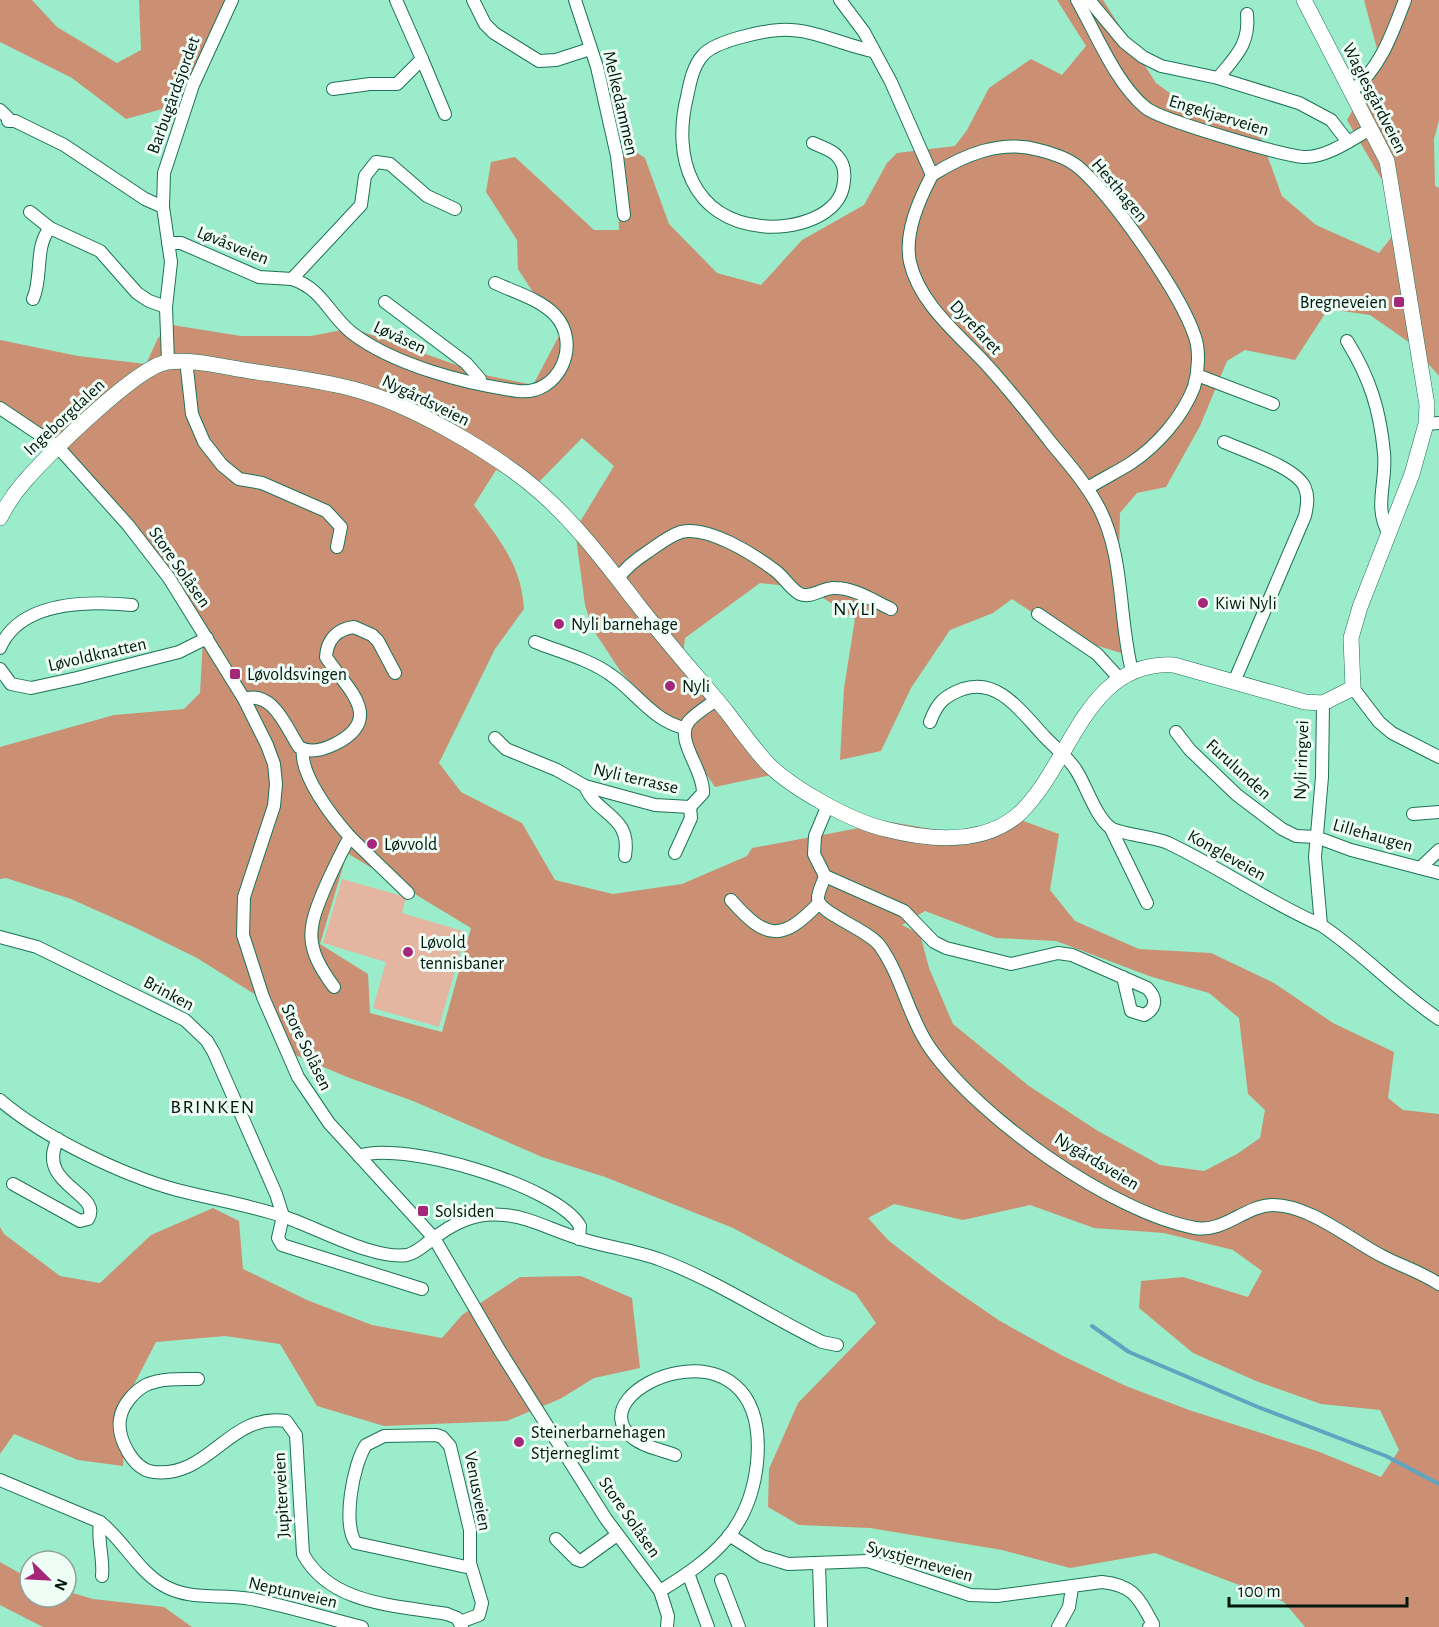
<svg xmlns="http://www.w3.org/2000/svg" width="1439" height="1627" viewBox="0 0 1439 1627" font-family="'Alegreya Sans',sans-serif">
<rect width="100%" height="100%" fill="#9becca"/>
<polygon fill="#e4b6a1" points="342,879 406,897 402,913 466,932 439,1027 373,1008 386,962 323,943"/>
<g fill="#cb9074" fill-rule="evenodd">
<polygon points="0,0 32,0 57,27 117,63 141,50 139,0 225,0 209,45 177,105 126,119 72,78 0,42"/>
<path d="M1057,0h46l53,83 40,29 65,26 21,58 34,29 63,28 15,-19 -12,-54 -35,-60 9,-15 21,-56 -13,-49h75v120l-5,19 1,47 4,2v188l-29,-33 -40,-28 -42,-6 -33,51 -50,-10 -18,11 -27,65 -34,61 -29,6 -17,20 -2,72 7,69 -54,-16 -59,-39 -19,14 -43,17 -39,58 -30,63 -41,9 4,-72 11,-69 -47,-31 -48,-5 -75,55 -2,18 97,117 -65,14 -44,-64 -50,-51 -29,-44 -7,-23 -10,-75 39,-64 -32,-28 -49,50 -37,-18 -22,35c26,36 47,59 50,104l-29,40 -56,114 22,29 61,31 33,57 58,14 69,-10 65,-28 5,-8 139,-26 59,10 65,-14 44,16 -9,56 25,31 64,28 72,4 63,30 59,40 61,29 -6,46 15,12 36,4v513h-134l-21,-25 -129,-49 -85,15 -68,-18 -132,-22 -71,-3 -31,-18 1,-38 29,-66 78,-80 -20,-29 -123,-66 -128,-51 -63,-20 -129,-56 -66,-24 -54,-23 -37,-59 -59,-37 -61,-30 -65,-29 -65,-21 -6,1v-132l114,-32 70,-6 16,-16 4,-71 -42,-55 -90,-109 -72,-44v-74l78,16 68,8 12,-26 14,-13 69,11h70l41,-8 133,47 48,10 27,-51 -42,-65 -1,-29 -31,-48 5,-30 24,-5 79,73h25l-2,-69 7,-17 21,14 24,66 48,49 44,12 41,-45 62,-35 23,-42 10,-10 58,-7 12,-16 22,-42 42,-29 31,16 24,-29zM347,853l124,75 -29,104 -72,-19 -2,-39 -48,-30zM925,911l71,27 60,3 96,36 57,16 30,25 9,76 17,16 -5,28 -23,16 -33,17 -44,-6 -62,-34 -69,-45 -76,-62 -24,-56 -9,-34 -18,-9zM894,1204l69,16 67,-15 64,23 70,5 69,17 29,21 -14,26 -65,-20 -42,4 -2,27 54,45 63,28 65,23 59,6 19,40 -18,27 -64,-26 -128,-41 -63,-24 -63,-30 -63,-35 -57,-39 -54,-41 -21,-23z"/>
<polygon points="213,1208 239,1221 243,1269 307,1300 372,1325 442,1338 462,1315 520,1277 581,1276 632,1298 640,1368 594,1378 560,1399 507,1421 384,1426 317,1406 280,1344 225,1336 156,1342 127,1398 123,1466 78,1460 14,1434 0,1454 0,1227 4,1234 60,1276 100,1283 151,1235"/>
<polygon points="0,1562 30,1579 30,1597 66,1597 66,1591 93,1599 164,1607 192,1627 43,1627 0,1605"/>
</g>
<g fill="none" stroke-linecap="round" stroke-linejoin="round">
<polyline stroke="#5fa5c1" stroke-width="4" points="1092,1326 1129,1352 1258,1407 1386,1456 1439,1484"/>
<defs>
<g id="minor">
<polyline points="473,0 485,24 494,33 539,61 556,60 590,49"/>
<polyline points="575,0 597,67 617,156 624,215"/>
<path d="M840,0l24,32 27,50 41,93c-13,25 -28,58 -22,87 9,41 48,72 75,101 24,26 46,54 67,81 17,20 34,40 46,62 27,50 20,111 34,165"/>
<path d="M1077,0c19,33 39,84 69,108 15,12 135,47 157,49 23,1 48,-17 67,-28"/>
<polyline points="1089,0 1124,42 1143,57 1161,66 1218,78 1299,103 1331,120 1348,142"/>
<polyline points="422,59 445,114"/>
<path d="M1218,78c18,-22 32,-34 29,-64"/>
<polyline points="333,89 370,84 397,84 422,59 396,0"/>
<path d="M1352,91c29,-24 40,-57 53,-91"/>
<polyline points="0,110 8,118 8,121 15,121 64,145 145,199 163,207"/>
<path d="M813,143c8,4 19,7 24,13 7,7 8,17 7,25 -2,36 -52,49 -83,45 -69,-7 -89,-69 -74,-129 3,-15 6,-31 16,-42 12,-14 59,-24 77,-25 32,-2 62,15 93,21"/>
<path d="M932,175c32,-20 69,-36 107,-25 12,3 28,8 38,16 35,29 104,128 118,171 5,14 3,36 -1,50 -11,29 -37,59 -63,76 -14,9 -29,16 -43,25"/>
<polyline points="30,212 50,228 100,251 137,293 149,301 166,307"/>
<polyline points="168,243 181,243 259,277 292,279 361,205 365,176 376,162 390,164 427,196 455,209"/>
<path d="M292,279c31,10 36,35 60,54 42,32 114,51 166,58 41,5 64,-47 37,-76 -15,-16 -41,-23 -60,-32"/>
<path d="M33,299c10,-22 1,-52 17,-71"/>
<polyline points="385,302 466,363 480,379 479,383"/>
<path d="M1347,341c23,37 33,69 37,112 3,30 -11,54 5,81"/>
<polyline points="168,362 166,307 171,262 163,207 164,173 193,85 232,0"/>
<polyline points="190,363 187,369 192,414 204,442 222,465 239,479 262,483 326,511 341,527 337,547"/>
<polyline points="1197,375 1273,404"/>
<polyline points="0,408 58,447 128,525 169,578 244,699 267,745 274,764 276,784 274,806 244,897 243,935 263,997 298,1077 329,1123 434,1238 500,1351 606,1519 660,1591 668,1616 667,1627"/>
<polyline points="1426,424 1439,423"/>
<path d="M1224,442c20,9 74,26 81,46 4,9 2,19 0,28l-71,166"/>
<path d="M618,579c7,-11 20,-21 31,-28 10,-7 20,-15 32,-19 26,-7 72,22 92,37 11,7 16,19 27,25 12,5 23,-7 35,-6 20,0 39,13 56,21"/>
<polyline points="1038,614 1097,654 1119,678"/>
<path d="M535,642c25,10 54,17 76,33 25,17 43,47 74,53"/>
<path d="M0,648c20,-47 89,-47 132,-43"/>
<polyline points="0,669 11,684 31,688 77,678 179,652 207,638"/>
<polyline points="1353,688 1379,722 1392,733 1439,757"/>
<path d="M244,699c29,-9 42,28 55,48 11,7 26,2 36,-3 52,-26 10,-57 -9,-87 1,-17 11,-28 28,-30l18,8 6,6 17,32"/>
<path d="M1323,703l-1,74 -7,80 6,68c42,28 76,66 118,94"/>
<path d="M930,722c7,-19 14,-26 33,-33 36,-12 60,25 81,47 10,11 24,21 32,34 10,15 20,48 35,58 9,6 43,9 57,15 53,25 100,59 153,82"/>
<polyline points="1176,732 1190,750 1237,795 1282,829 1296,836 1316,837 1351,850 1439,873"/>
<path d="M495,738l11,11 51,21 28,16 70,19 35,2 13,-14c1,-24 -29,-53 -14,-72 7,-8 19,-15 27,-21"/>
<path d="M303,749c-4,26 31,70 47,88 -9,15 -16,31 -23,46 -20,46 -24,62 7,104"/>
<path d="M585,786c12,30 47,29 40,70"/>
<path d="M828,805l-13,31 -1,18 11,22 79,35 30,31 12,6 65,16 47,-11 14,2 75,33c10,10 10,20 -3,27l-13,-4 -8,-34"/>
<polyline points="1413,814 1439,812"/>
<polyline points="1111,829 1147,903"/>
<polyline points="350,837 408,893"/>
<polyline points="675,853 691,818 690,807"/>
<polyline points="1420,868 1439,850"/>
<path d="M825,876c-2,7 -7,15 -7,22 -1,15 50,31 62,48 22,31 28,70 50,102 49,70 181,164 265,180 28,5 50,-22 77,-23 36,-1 79,35 110,51 19,10 39,16 57,28"/>
<path d="M731,900c35,40 51,42 88,3"/>
<polyline points="0,937 37,947 185,1020 207,1041 214,1053 276,1194 283,1216 278,1238 282,1245 422,1289"/>
<path d="M0,1100c43,37 122,75 177,90 35,9 71,15 105,26 34,11 91,44 125,39 9,-2 16,-9 23,-14 23,-18 44,-29 74,-26 26,2 49,16 74,23 27,9 56,12 83,22 56,21 108,56 161,82l15,3"/>
<path d="M359,1156c43,-16 199,30 221,70l-1,13"/>
<path d="M13,1184l67,37 8,-2c16,-26 -54,-34 -30,-80"/>
<path d="M198,1379c-17,0 -34,-1 -50,5 -13,6 -26,21 -28,35 -3,19 13,51 34,53 56,6 75,-60 132,-51l10,14 7,119c28,51 92,51 144,60l10,4 5,9"/>
<path d="M0,1480l100,42c23,18 37,47 61,62 29,18 59,9 90,15 37,7 74,19 111,28"/>
<path d="M100,1522c-3,19 4,36 2,54"/>
<path d="M729,1535l33,21 26,8 80,-3 102,34 27,1 105,-14c32,3 37,17 51,42l-4,3"/>
<polyline points="556,1539 576,1559 581,1561 617,1535"/>
<polyline points="819,1564 821,1627"/>
<polyline points="688,1573 708,1627"/>
<polyline points="721,1580 739,1627"/>
<path d="M660,1591c54,-33 90,-62 97,-128 15,-158 -186,-74 -124,-25 11,9 29,12 42,17"/>
<path d="M460,1622l19,-7 3,-12 -12,-40v-33l-20,-84 -8,-9 -6,-2 -52,1 -18,9c-13,19 -24,80 -10,98l115,25"/>
<polyline points="1058,1627 1069,1607 1072,1588"/>
</g>
<path id="major" d="M0,518c7,-14 15,-26 25,-37 23,-26 113,-116 143,-119 26,-3 56,5 82,9 34,5 69,9 103,18 58,15 144,65 189,105 35,31 65,71 93,107 29,38 61,74 91,110 14,18 27,37 42,53 25,25 83,57 117,65 43,11 100,17 136,-17 51,-50 65,-152 153,-147l131,37 18,1 30,-15 -2,-50 9,-31 52,-133 14,-50 1,-19 -40,-244 -83,-161"/>
</defs>
<use href="#minor" stroke="#1c7356" stroke-width="14"/>
<use href="#major" stroke="#1c7356" stroke-width="16"/>
<use href="#minor" stroke="#fff" stroke-width="12"/>
<use href="#major" stroke="#fff" stroke-width="15"/>
</g>
<g fill="#a52779" stroke="#eefdf6" stroke-width="2">
<rect x="1393" y="296" width="12" height="12" rx="3"/>
<circle cx="1203" cy="603" r="6"/>
<circle cx="559" cy="624" r="6"/>
<rect x="229" y="668" width="12" height="12" rx="3"/>
<circle cx="670" cy="686" r="6"/>
<circle cx="372" cy="844" r="6"/>
<circle cx="408" cy="952" r="6"/>
<rect x="417" y="1205" width="12" height="12" rx="3"/>
<circle cx="519" cy="1442" r="6"/>
</g>
<g text-anchor="middle" stroke-width="6" stroke-linejoin="round" paint-order="stroke">
<g font-size="18" fill="#00170e" stroke="#eefdf6">
<text transform="translate(173 95) rotate(-70)" y="6">Barbugårdsjordet</text>
<text transform="translate(1375 98) rotate(63)" y="6">Waglesgårdveien</text>
<text transform="translate(621 103) rotate(77)" y="6">Melkedammen</text>
<text transform="translate(1219 115) rotate(17)" y="6">Engekjærveien</text>
<text transform="translate(1120 190) rotate(50)" y="6">Hesthagen</text>
<text transform="translate(233 245) rotate(22)" y="6">Løvåsveien</text>
<text transform="translate(976 327) rotate(47)" y="6">Dyrefaret</text>
<text transform="translate(400 337) rotate(25)" y="6">Løvåsen</text>
<text transform="translate(426 400) rotate(26)" y="6">Nygårdsveien</text>
<text transform="translate(64 417) rotate(-43)" y="6">Ingeborgdalen</text>
<text transform="translate(180 567) rotate(55)" y="6">Store Solåsen</text>
<text transform="translate(97 654) rotate(-13)" y="6">Løvoldknatten</text>
<text transform="translate(1301 760) rotate(-88)" y="6">Nyli ringvei</text>
<text transform="translate(1239 769) rotate(42)" y="6">Furulunden</text>
<text transform="translate(636 778) rotate(13)" y="6">Nyli terrasse</text>
<text transform="translate(1373 835) rotate(16)" y="6">Lillehaugen</text>
<text transform="translate(1227 855) rotate(29)" y="6">Kongleveien</text>
<text transform="translate(169 993) rotate(28)" y="6">Brinken</text>
<text transform="translate(307 1047) rotate(64)" y="6">Store Solåsen</text>
<text transform="translate(1097 1161) rotate(31)" y="6">Nygårdsveien</text>
<text transform="translate(478 1491) rotate(79)" y="6">Venusveien</text>
<text transform="translate(281 1495) rotate(-93)" y="6">Jupiterveien</text>
<text transform="translate(630 1517) rotate(55)" y="6">Store Solåsen</text>
<text transform="translate(920 1561) rotate(16)" y="6">Syvstjerneveien</text>
<text transform="translate(293 1592) rotate(13)" y="6">Neptunveien</text>
</g>
<g font-size="18" fill="#00170e" stroke="#eefdf6" text-anchor="start">
<text x="1387" y="308" text-anchor="end">Bregneveien</text>
<text x="1215" y="609">Kiwi Nyli</text>
<text x="571" y="630">Nyli barnehage</text>
<text x="247" y="680">Løvoldsvingen</text>
<text x="682" y="692">Nyli</text>
<text x="384" y="850">Løvvold</text>
<text x="420" y="948">Løvold<tspan x="420" dy="21">tennisbaner</tspan></text>
<text x="435" y="1217">Solsiden</text>
<text x="531" y="1438">Steinerbarnehagen<tspan x="531" dy="21">Stjerneglimt</tspan></text>
</g>
<g font-size="20" letter-spacing="1.5" fill="#00170e" stroke="#eefdf6">
<text x="855" y="615">NYLI</text>
<text x="213" y="1113">BRINKEN</text>
</g>
</g>
<g transform="translate(48 1579) rotate(114)"><circle r="28" fill="#eefdf6" stroke="#8fa199" stroke-width="1.5"/>
<path d="M0-4.5L10 22L0 15L-10 22Z" fill="#a52779"/>
<text y="-9" font-size="16" font-weight="bold" text-anchor="middle" fill="#00170e">N</text>
</g>
<path d="M1229 1597v9h178v-9" fill="none" stroke="#00170e" stroke-width="3"/>
<text x="1238" y="1597" font-size="18" fill="#00170e" stroke="#eefdf6" stroke-width="4.5" paint-order="stroke">100 m</text>
</svg>
